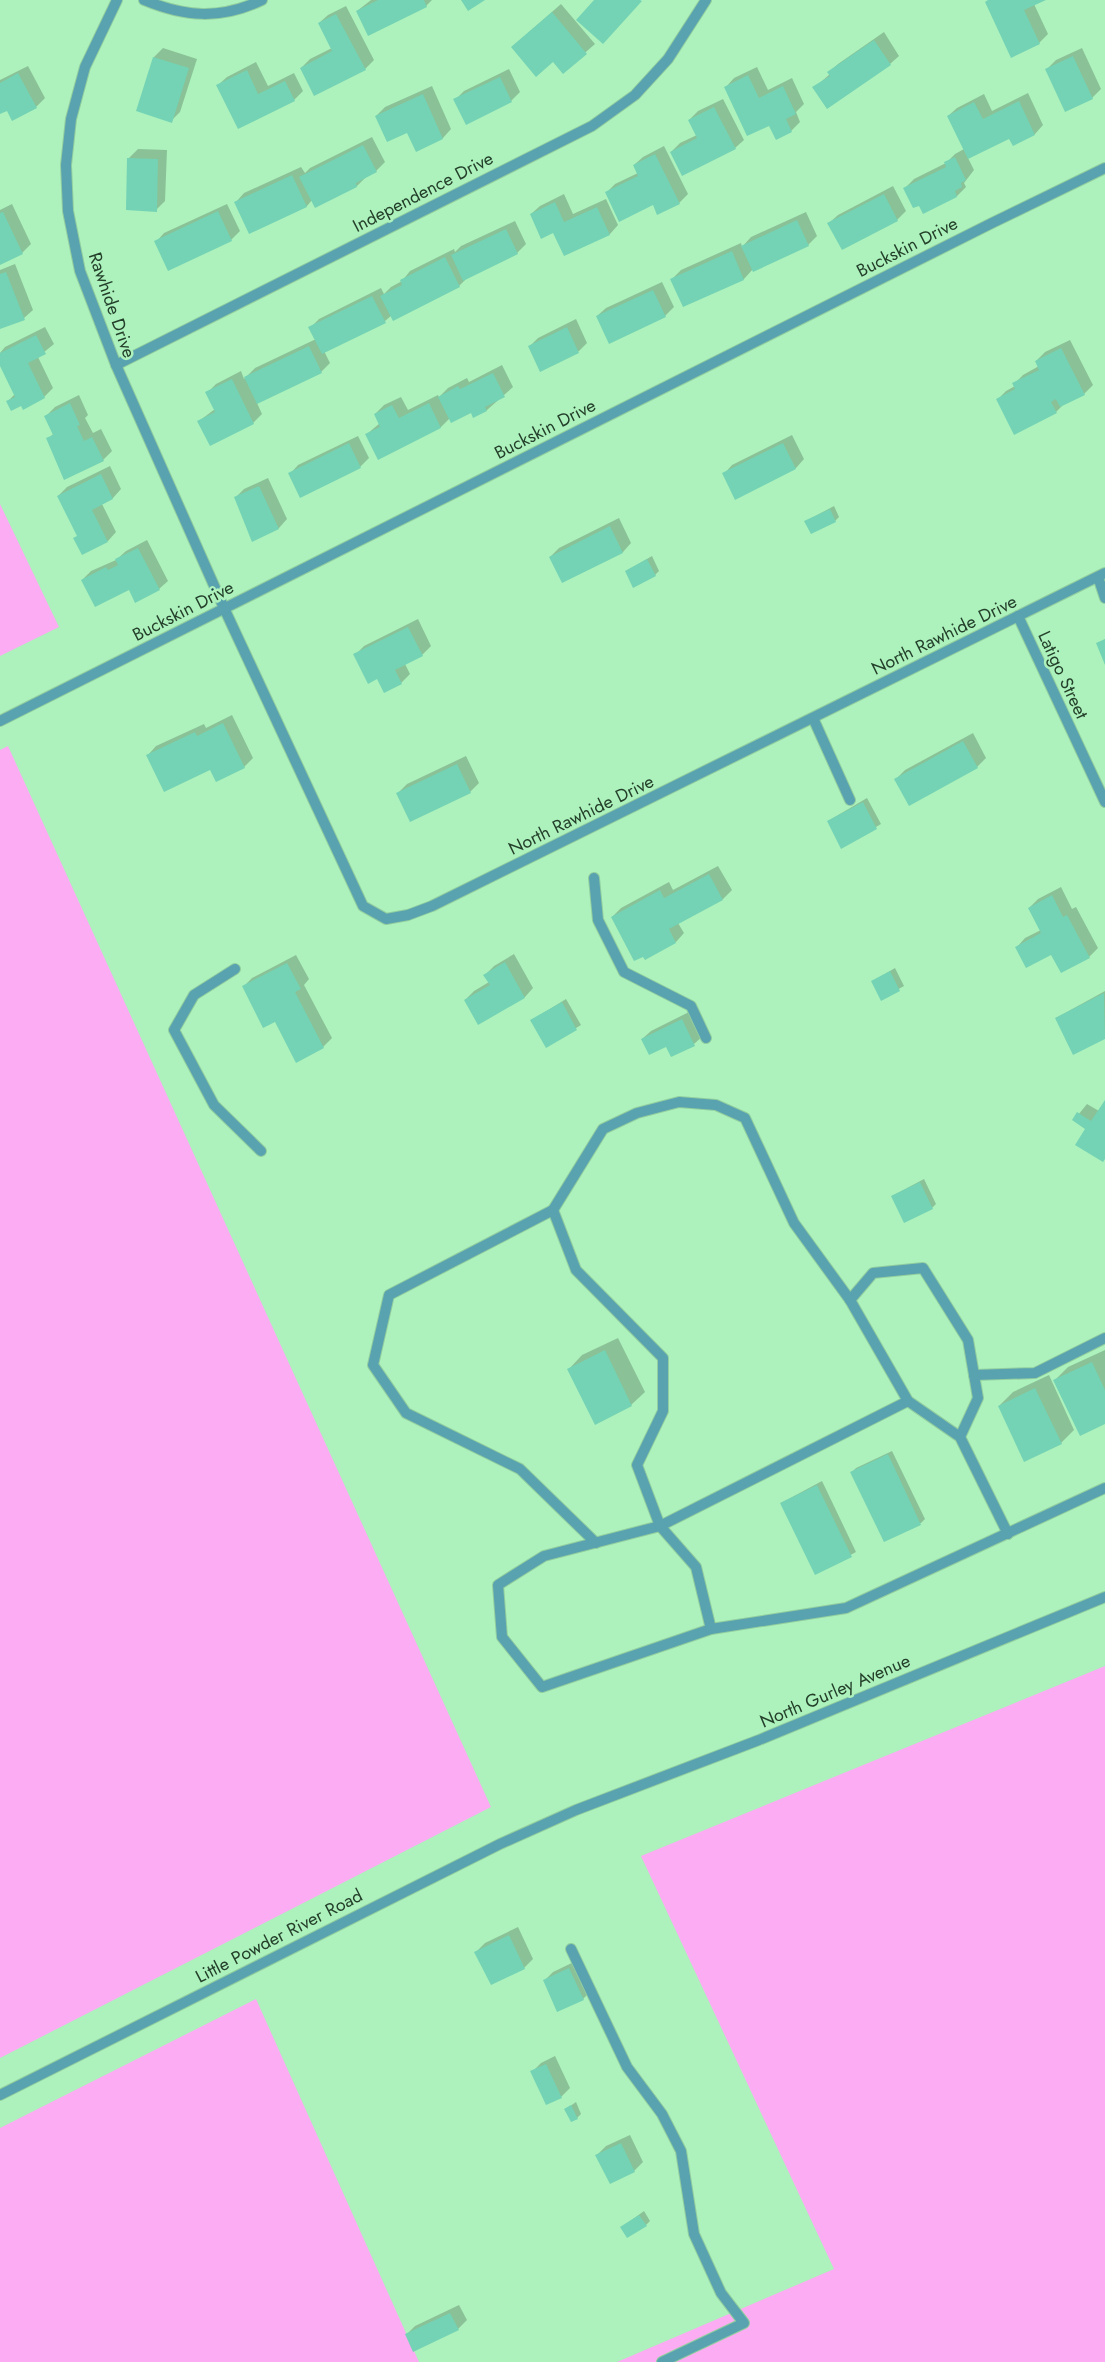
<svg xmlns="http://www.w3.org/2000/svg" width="1105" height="2362" viewBox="0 0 1105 2362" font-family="Jost,sans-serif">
<rect width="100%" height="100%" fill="#adf2bc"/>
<g fill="#fbacf2">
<polygon points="0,504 59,627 0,656"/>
<polygon points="8,746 491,1807 0,2058 0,750"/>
<polygon points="1105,1666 1105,2362 617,2362 834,2269 641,1856"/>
<polygon points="256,1999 419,2362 0,2362 0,2128"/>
</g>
<g fill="#0003">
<polygon points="371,0 432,0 426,6 369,34 357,11"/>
<polygon points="988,0 1043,0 1034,4 1048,34 1039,43"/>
<polygon points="561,4 595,44 563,72 553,60 512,47"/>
<polygon points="346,6 374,60 365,69 301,68 310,59 332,48 319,23 328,15"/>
<polygon points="884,32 899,56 890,64 814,88 830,74 829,72 838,64"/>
<polygon points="163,48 197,59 180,112 171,121 154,57"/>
<polygon points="1082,48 1101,89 1092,98 1047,69 1056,60"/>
<polygon points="256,62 268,86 294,73 303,91 294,100 239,127 218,85 227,77"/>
<polygon points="28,66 45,98 36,107 8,109 0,113 0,80"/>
<polygon points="757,67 768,90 792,78 804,104 796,112 800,122 791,131 770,124 726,87 734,78"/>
<polygon points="509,69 520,92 511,101 455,100 464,91"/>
<polygon points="432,86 451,129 443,138 416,150 408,131 376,116 385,107"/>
<polygon points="1028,93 1043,125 1035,134 1013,144 1010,137 968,158 974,170 964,183 966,187 957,196 924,212 920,204 905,188 914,179 946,163 955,154 964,149 948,116 957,108 984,94 992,111"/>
<polygon points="723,99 744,140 735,148 671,152 680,143 697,135 689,120 698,111"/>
<polygon points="372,137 385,162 376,171 366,177 357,186 312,200 307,206 250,232 236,202 244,193 301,167 305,173 310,168"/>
<polygon points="664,146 688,194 679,203 653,204 606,193 615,184 638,173 634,165 643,157"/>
<polygon points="138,149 167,150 165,201 156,210 129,158"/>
<polygon points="893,186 906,211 897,220 829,223 838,215"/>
<polygon points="564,194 573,214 606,199 618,225 610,234 565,255 554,232 531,214 540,206"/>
<polygon points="12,204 31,244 22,253 0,264 0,210"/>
<polygon points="227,204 240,231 231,240 156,242 164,233"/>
<polygon points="806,212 817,236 808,245 753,269 744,279 683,305 672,279 681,270 741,243 742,247 751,237"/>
<polygon points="515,221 526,244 517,253 468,277 459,286 392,315 385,321 324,351 330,363 321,372 257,403 262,414 253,423 199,421 215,409 207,393 216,384 241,371 244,379 255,368 316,339 310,328 319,319 381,288 384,294 391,287 402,281 410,271 454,249 455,252 461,246"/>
<polygon points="15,264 33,310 24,318 0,328 0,270"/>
<polygon points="662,282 674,307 665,316 597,316 606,308"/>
<polygon points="576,319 587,343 579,351 540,370 529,347 538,338"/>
<polygon points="45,327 54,344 38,357 53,388 44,397 21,404 7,402 15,394 0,363 0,353 5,347"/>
<polygon points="1070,340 1093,385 1084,394 1064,404 1056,412 997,400 1006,391 1015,386 1014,384 1023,375 1039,366 1036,361 1045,352"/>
<polygon points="502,365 513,387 487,410 474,416 472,411 450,418 441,427 379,458 367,434 380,423 375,414 384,405 401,397 408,410 438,395 439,397 448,388 467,378 469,382"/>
<polygon points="79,395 88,415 85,418 93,433 101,429 112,451 103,460 64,479 48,439 54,433 46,416 55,407"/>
<polygon points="792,435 804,459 796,468 724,474 732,465"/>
<polygon points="358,436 369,458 360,467 290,474 298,465"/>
<polygon points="110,466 121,489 113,498 102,504 116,532 108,541 78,535 58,496 67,487"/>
<polygon points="268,478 287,519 279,528 253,540 235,498 244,489"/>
<polygon points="834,506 839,517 835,521 806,521"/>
<polygon points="619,518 631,543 623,552 563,582 550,557 559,548"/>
<polygon points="147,540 168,581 159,589 130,589 82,580 91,571 116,560 126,551"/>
<polygon points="652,556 659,571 655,575 626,571"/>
<polygon points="418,619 431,646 422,655 405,664 410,674 401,683 378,678 355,655 364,646"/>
<polygon points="232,715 253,758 244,767 211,768 148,755 156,746 204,724 206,728"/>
<polygon points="973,733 986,758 977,767 896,779 905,770"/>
<polygon points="466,756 479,783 470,792 398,793 407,784"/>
<polygon points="867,798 881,824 842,847 828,821"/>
<polygon points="718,866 732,890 723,899 678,923 684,933 676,942 612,917 621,908 669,882 673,890"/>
<polygon points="1061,887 1072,909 1076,907 1098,948 1089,957 1052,954 1017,947 1025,938 1041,930 1029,908 1038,899"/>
<polygon points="514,954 533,988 525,997 479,1023 465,1000 474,991 489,982 485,975 494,966"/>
<polygon points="296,955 309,979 304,985 332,1038 323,1047 275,1020 243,987 252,978"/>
<polygon points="895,968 904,986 881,999 873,981"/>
<polygon points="1105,991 1105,1038 1074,1053 1056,1018"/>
<polygon points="566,999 581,1025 547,1046 532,1020"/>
<polygon points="691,1011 703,1036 694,1044 666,1045 642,1039 651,1031"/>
<polygon points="1105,1102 1105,1158 1087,1128 1074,1120 1087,1104 1099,1111"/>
<polygon points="924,1179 936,1204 932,1208 892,1196"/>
<polygon points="618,1338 645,1392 631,1405 569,1369 582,1355"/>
<polygon points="1105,1350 1105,1422 1054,1381 1068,1367"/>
<polygon points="1049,1375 1074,1430 1061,1443 999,1406 1013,1392"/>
<polygon points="892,1451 925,1519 921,1523 884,1541 852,1472 856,1468"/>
<polygon points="822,1481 856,1552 816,1574 781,1503"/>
<polygon points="518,1927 533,1959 524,1968 476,1952 485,1943"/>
<polygon points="578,1960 592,1990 583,1999 544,1981 553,1972"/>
<polygon points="555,2056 570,2088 561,2097 532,2072 541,2063"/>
<polygon points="576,2102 581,2114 577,2118 566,2109"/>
<polygon points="630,2135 643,2162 634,2171 610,2182 597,2155 606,2146"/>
<polygon points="644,2211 650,2221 646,2225 622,2227"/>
<polygon points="459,2305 467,2320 458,2329 406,2335 415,2326"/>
</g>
<g fill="#74d3b4">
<polygon points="378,0 424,0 427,7 368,36 356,11"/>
<polygon points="461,0 485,0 468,11"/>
<polygon points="594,0 640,0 642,1 603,44 576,20"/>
<polygon points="988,0 1046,0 1024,10 1040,44 1011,58 985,2"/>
<polygon points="552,12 587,54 563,74 553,62 536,77 511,47"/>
<polygon points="336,14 366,70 314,96 300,68 332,51 318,23"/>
<polygon points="874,40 891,65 827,109 812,87 830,76 827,72"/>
<polygon points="1073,56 1093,99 1065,112 1045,69"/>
<polygon points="153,57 189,68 172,123 136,111"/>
<polygon points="247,70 258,94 285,81 295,101 238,129 216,85"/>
<polygon points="18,73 37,108 12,121 7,111 0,114 0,83"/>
<polygon points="748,75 759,98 783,86 796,114 786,119 792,132 776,140 769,126 747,136 724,87"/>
<polygon points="500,77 512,102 466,125 453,99"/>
<polygon points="423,94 443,139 416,152 407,133 387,142 375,116"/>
<polygon points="1019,101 1035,135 1013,146 1009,139 968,159 947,116 974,102 983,119"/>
<polygon points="714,107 736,149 682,176 670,152 697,138 688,120"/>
<polygon points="363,145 377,172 356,183 357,187 315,208 299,177"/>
<polygon points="655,154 680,204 657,215 653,205 619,222 605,192 638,176 633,165"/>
<polygon points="955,157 966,180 961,183 962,187 955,191 957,197 923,214 919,206 913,208 903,188 946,167 944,162"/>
<polygon points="127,158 158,159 157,212 126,210"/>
<polygon points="292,175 307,207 249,234 234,202"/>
<polygon points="884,194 898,221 842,250 827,223"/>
<polygon points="555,202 564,222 597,207 610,235 564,256 553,233 541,239 530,214"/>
<polygon points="218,211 232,241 168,271 154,241"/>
<polygon points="3,212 23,254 0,265 0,213"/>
<polygon points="797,220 809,246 753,272 741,246"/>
<polygon points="506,229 518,254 463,281 451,255"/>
<polygon points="732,251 744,280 683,307 670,279"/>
<polygon points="445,257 460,287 393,321 380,296 402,285 400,280"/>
<polygon points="6,272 25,320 0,329 0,274"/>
<polygon points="653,290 666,317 609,344 596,316"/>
<polygon points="372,296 386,323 322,354 308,327"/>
<polygon points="567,327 579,353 540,372 528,346"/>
<polygon points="36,335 46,354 28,363 45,398 23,410 21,406 11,411 6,401 15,397 0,366 0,353"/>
<polygon points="309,346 322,373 257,404 244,377"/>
<polygon points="1061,348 1085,395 1060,407 1056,399 1051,402 1057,413 1014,435 996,399 1015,389 1012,383 1039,370 1035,361"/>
<polygon points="493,373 505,397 485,407 487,411 473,418 471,413 451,423 438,397 458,386 460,389"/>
<polygon points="232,379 254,424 210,446 197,421 215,412 205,392"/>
<polygon points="70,403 80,425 77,426 84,441 92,437 104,461 64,480 46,438 53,435 44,416"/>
<polygon points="429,403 441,428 378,460 365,434 380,427 374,414 392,405 399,418"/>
<polygon points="349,443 361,468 300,498 288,473"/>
<polygon points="783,443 796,469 735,500 722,473"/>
<polygon points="101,474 113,499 92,510 108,542 82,555 73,538 77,536 57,496"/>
<polygon points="259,486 279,529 252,542 234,497"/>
<polygon points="830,509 836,522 811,534 804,521"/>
<polygon points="610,526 623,553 562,583 549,557"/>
<polygon points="138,548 160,590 135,603 129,590 95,607 81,580 106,567 108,570 118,565 115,559"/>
<polygon points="647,559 656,576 633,588 625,571"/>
<polygon points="408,627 423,656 395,670 402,684 384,693 377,679 368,684 353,654"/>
<polygon points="1105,639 1105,665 1096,643"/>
<polygon points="223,723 245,768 216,782 210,770 164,792 146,755 195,732 197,736"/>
<polygon points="963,741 978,768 909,806 894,779"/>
<polygon points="457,764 471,793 410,822 396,793"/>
<polygon points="863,802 877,829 841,849 827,821"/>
<polygon points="709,874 723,900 669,929 676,943 645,960 643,957 634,961 611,917 660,890 664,898"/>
<polygon points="1052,895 1063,917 1067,915 1090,958 1061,973 1051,955 1026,968 1015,947 1041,933 1028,908"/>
<polygon points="505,962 525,998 478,1025 464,1000 490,985 483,975"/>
<polygon points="287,963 301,989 295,992 324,1048 296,1063 275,1022 263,1028 242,986"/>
<polygon points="890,971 900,991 881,1001 871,981"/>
<polygon points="1104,993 1105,1039 1073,1055 1055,1018"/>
<polygon points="562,1002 577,1030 546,1048 530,1020"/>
<polygon points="682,1019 695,1046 671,1057 666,1047 649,1055 641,1039"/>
<polygon points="1105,1100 1105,1159 1103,1162 1075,1145 1085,1129 1072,1120 1077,1112 1091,1121"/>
<polygon points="920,1182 933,1209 904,1223 891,1196"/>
<polygon points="605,1350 632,1406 595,1425 567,1369"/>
<polygon points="1092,1362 1105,1390 1105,1424 1080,1436 1053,1380"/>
<polygon points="1035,1388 1062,1444 1024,1462 998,1406"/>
<polygon points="888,1454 921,1525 884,1542 850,1472"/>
<polygon points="817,1485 852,1557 815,1575 780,1503"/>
<polygon points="509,1935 525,1969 491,1985 474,1952"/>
<polygon points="569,1968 584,2000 557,2012 543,1980"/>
<polygon points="546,2064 562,2098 546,2105 530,2071"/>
<polygon points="571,2105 578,2119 571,2122 564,2109"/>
<polygon points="621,2143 635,2172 610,2184 595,2155"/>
<polygon points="639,2215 647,2226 627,2238 620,2227"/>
<polygon points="450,2313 459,2330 413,2352 405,2334"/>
</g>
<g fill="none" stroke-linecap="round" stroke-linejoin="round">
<defs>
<g id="service">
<polyline points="1098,577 1105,598"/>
<polyline points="813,718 850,800"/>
<polyline points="594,878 598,920 624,972 691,1006 706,1038"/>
<polyline points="235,969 194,995 174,1030 214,1105 261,1151"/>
<polyline points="553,1210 389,1295 373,1365 406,1413 520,1469 596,1543"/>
<polyline points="974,1375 1035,1373 1105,1338"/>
<polyline points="908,1401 660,1526 544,1556 498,1585 502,1637 542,1687 711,1629 846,1608 1105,1488"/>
<polyline points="960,1437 978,1398 968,1340 923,1268 873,1273 850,1300 908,1401 960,1437 1008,1534"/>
<polyline points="711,1629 696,1567 660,1526 637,1465 663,1411 663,1358 576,1270 553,1210 603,1129 637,1113 679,1102 716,1105 745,1118 794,1223 850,1300"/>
<polyline points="571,1949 627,2067 662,2114 681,2151 694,2234 721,2293 744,2323 662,2362"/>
</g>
<g id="minor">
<polyline points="117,0 85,67 71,119 66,165 68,211 80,271 116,365 224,608 363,906 386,919 408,915 432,906 1105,573"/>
<path d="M144,0c41,17 76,20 118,0"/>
<polyline points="116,365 592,126 635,95 668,59 706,0"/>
<polyline points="1018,616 1105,802"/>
<polyline points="0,721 992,223 1105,168"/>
</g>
<polyline id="tertiary" points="0,2095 500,1844 576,1810 759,1740 1105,1597"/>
</defs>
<use href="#service" stroke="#92ce9f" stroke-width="12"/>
<use href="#minor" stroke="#92ce9f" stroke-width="12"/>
<use href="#tertiary" stroke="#92ce9f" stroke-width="12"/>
<use href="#service" stroke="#59a2b0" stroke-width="10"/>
<use href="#minor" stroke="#59a2b0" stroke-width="10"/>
<use href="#tertiary" stroke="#59a2b0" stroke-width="10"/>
</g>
<g text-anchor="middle" stroke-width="5" stroke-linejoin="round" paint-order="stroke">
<g font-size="18" fill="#24402b" stroke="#adf2bc">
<text transform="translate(423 192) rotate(-27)" y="6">Independence Drive</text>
<text transform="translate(907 247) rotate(-27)" y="6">Buckskin Drive</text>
<text transform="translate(112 305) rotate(71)" y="6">Rawhide Drive</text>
<text transform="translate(545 429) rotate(-27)" y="6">Buckskin Drive</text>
<text transform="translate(183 611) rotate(-27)" y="6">Buckskin Drive</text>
<text transform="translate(944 635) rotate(-26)" y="6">North Rawhide Drive</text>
<text transform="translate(1063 675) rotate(65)" y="6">Latigo Street</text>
<text transform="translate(581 815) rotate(-26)" y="6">North Rawhide Drive</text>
<text transform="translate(835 1691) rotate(-23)" y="6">North Gurley Avenue</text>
<text transform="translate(279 1936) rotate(-27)" y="6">Little Powder River Road</text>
</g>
</g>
</svg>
